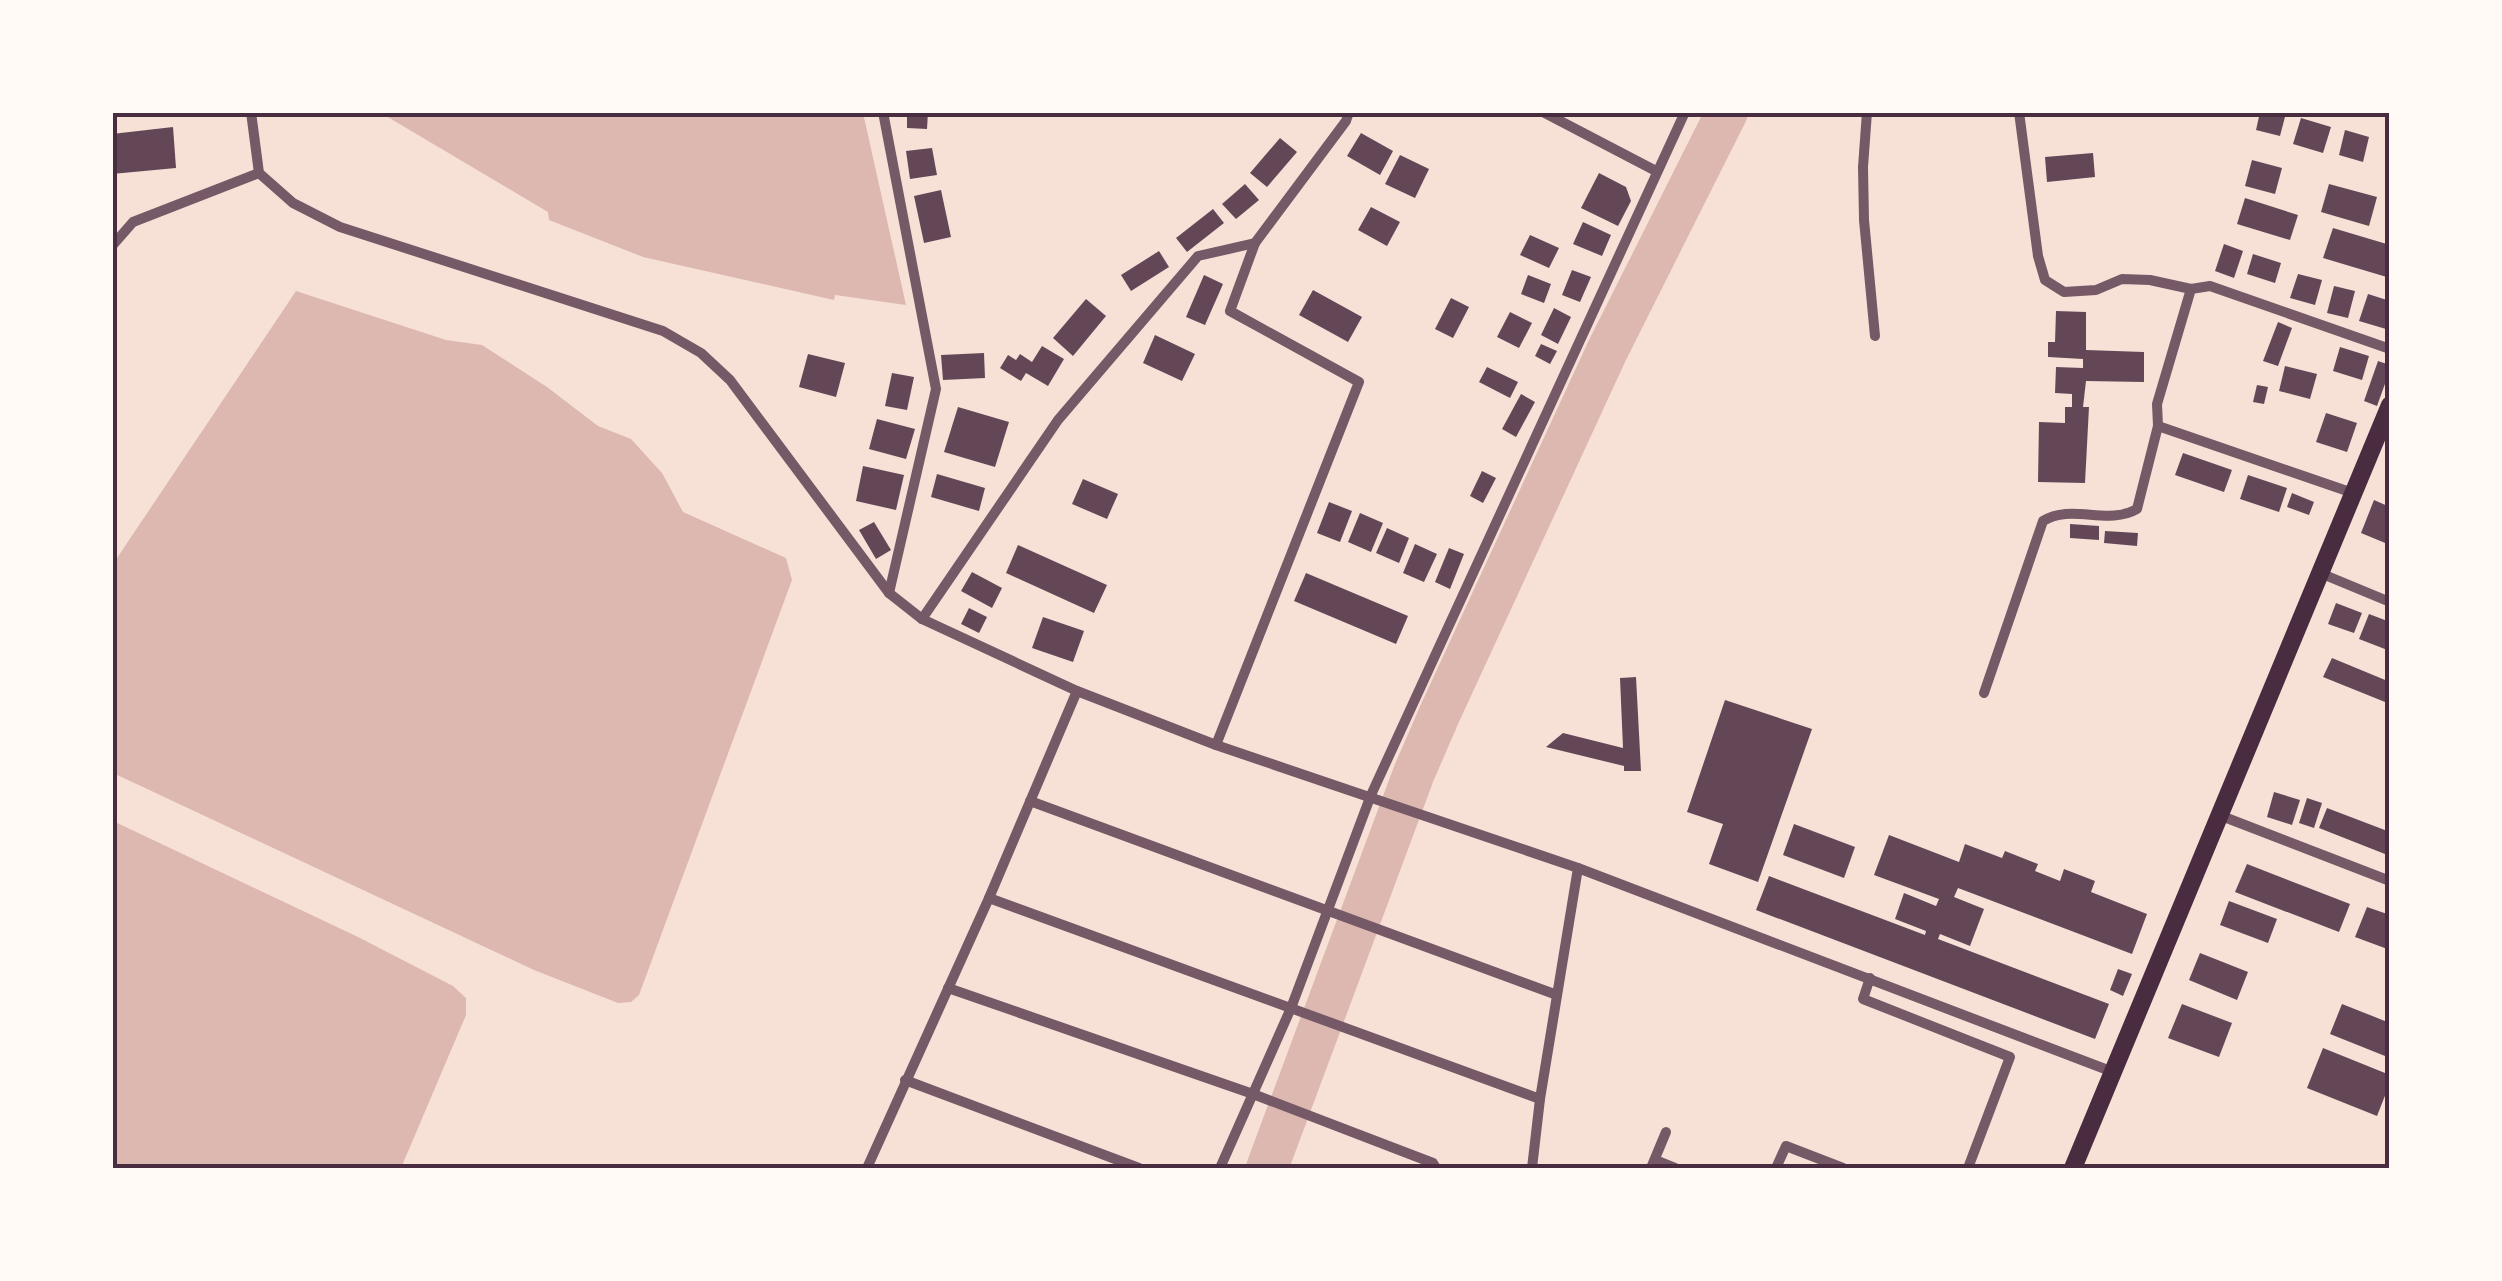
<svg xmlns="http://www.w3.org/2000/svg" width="2502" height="1281" viewBox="0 0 2502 1281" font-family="'IBM Plex Sans',sans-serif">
<rect width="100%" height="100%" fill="#f7e1d7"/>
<g fill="#dcb8b0">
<polygon points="381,113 863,113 906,305 835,295 834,300 643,257 549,220 548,212"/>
<polygon points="296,291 446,340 482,345 547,387 598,426 631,439 662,473 683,512 786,558 792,580 639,995 631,1002 618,1003 534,970 113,773 113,564"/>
<polygon points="113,821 358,937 453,986 466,998 466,1015 401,1168 113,1168"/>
</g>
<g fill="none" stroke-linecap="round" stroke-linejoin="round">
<polyline stroke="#dcb8b0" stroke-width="42" points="1267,1168 1414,773 1440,713 1607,351 1727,112"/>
</g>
<g fill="#644757">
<polygon points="907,112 928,112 927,129 907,128"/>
<polygon points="2260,112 2286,113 2280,136 2256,130"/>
<polygon points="2301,118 2331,127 2323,153 2293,144"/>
<polygon points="173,127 176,168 112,174 112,134"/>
<polygon points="2345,130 2369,137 2363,162 2339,155"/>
<polygon points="1361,133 1393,151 1380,175 1347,156"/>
<polygon points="1280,138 1297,152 1267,187 1250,173"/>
<polygon points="932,148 937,175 910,179 906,151"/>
<polygon points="2093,153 2095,177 2047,182 2045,157"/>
<polygon points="1400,155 1429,169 1415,198 1385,184"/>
<polygon points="2252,160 2282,168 2275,194 2245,186"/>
<polygon points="1599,173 1626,187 1631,201 1618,226 1581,208"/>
<polygon points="1245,184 1259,200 1236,219 1222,204"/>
<polygon points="2329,184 2377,197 2369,226 2321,212"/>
<polygon points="941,190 951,237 924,243 914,196"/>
<polygon points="2245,198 2298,215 2290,240 2237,224"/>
<polygon points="1371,207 1400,222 1387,246 1358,230"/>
<polygon points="1213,209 1224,223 1187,252 1176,238"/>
<polygon points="1583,222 1611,235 1602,256 1573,244"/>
<polygon points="2333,228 2390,245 2390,278 2323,258"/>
<polygon points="1530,235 1559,248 1549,268 1520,255"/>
<polygon points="2224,244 2243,251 2234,278 2215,271"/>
<polygon points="1159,251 1169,267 1131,291 1121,275"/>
<polygon points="2253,254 2281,263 2275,283 2247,274"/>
<polygon points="1572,270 1591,277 1580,302 1562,295"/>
<polygon points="2298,274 2322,280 2315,305 2290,298"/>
<polygon points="1204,275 1223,284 1205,325 1186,317"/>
<polygon points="1528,275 1551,284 1544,303 1521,294"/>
<polygon points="2334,286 2355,291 2348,318 2327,313"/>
<polygon points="1313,290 1362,317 1348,342 1299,315"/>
<polygon points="2368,294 2390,301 2386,329 2359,321"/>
<polygon points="1451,298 1469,307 1453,338 1435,329"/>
<polygon points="1086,299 1106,316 1073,356 1053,338"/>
<polygon points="1554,308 1571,317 1558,344 1541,335"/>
<polygon points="2056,311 2086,312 2086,350 2144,352 2144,382 2086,381 2083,407 2089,407 2085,483 2038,482 2039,422 2065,423 2065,407 2072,407 2072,394 2055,393 2056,367 2083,368 2083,359 2048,357 2048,342 2055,342"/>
<polygon points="1510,312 1532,323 1519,348 1497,337"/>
<polygon points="2278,322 2292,328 2278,366 2263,361"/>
<polygon points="1155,335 1195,354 1182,381 1143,363"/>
<polygon points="1541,344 1557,351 1550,364 1535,356"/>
<polygon points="1042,346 1064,359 1048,386 1026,373 1021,381 1000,368 1008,355 1016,360 1020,354 1032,362"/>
<polygon points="2340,347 2369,356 2362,380 2333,371"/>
<polygon points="984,353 985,378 943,380 941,355"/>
<polygon points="808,354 845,363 836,397 799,387"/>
<polygon points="2378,361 2390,365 2390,370 2377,406 2364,401"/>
<polygon points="2285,366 2317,374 2310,399 2279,391"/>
<polygon points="1487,367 1518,382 1510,398 1479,382"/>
<polygon points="892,373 914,377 907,410 885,406"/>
<polygon points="2257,385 2268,387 2264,404 2253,402"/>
<polygon points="1521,394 1535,402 1516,437 1502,429"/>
<polygon points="958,407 1009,422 995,467 944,452"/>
<polygon points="2326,413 2357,423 2347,452 2316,442"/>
<polygon points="877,419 915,429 906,459 869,449"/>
<polygon points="2183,453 2232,470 2224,492 2175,475"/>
<polygon points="863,466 904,475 896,510 856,501"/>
<polygon points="1482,471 1496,478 1483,503 1470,496"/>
<polygon points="937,474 985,488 979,511 931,497"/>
<polygon points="2248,475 2287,488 2279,512 2240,499"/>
<polygon points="1083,479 1118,494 1107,519 1072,504"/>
<polygon points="2292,493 2314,502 2309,515 2287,507"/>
<polygon points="2374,500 2390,507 2390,545 2361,533"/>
<polygon points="1329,502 1352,511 1340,542 1317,533"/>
<polygon points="1360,513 1383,523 1371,552 1348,542"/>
<polygon points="874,522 891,550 876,559 859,530"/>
<polygon points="2070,524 2099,526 2099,540 2070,538"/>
<polygon points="1387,528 1409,538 1399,563 1376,553"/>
<polygon points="2105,531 2138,533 2137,546 2104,543"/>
<polygon points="1415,544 1437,554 1424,582 1403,573"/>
<polygon points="1018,545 1107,585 1094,613 1006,573"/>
<polygon points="1449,548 1464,554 1450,589 1435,582"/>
<polygon points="972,572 1002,588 992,608 961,591"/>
<polygon points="1306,573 1408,616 1396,644 1294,601"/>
<polygon points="2336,603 2362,613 2354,633 2328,624"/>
<polygon points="969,608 987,617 979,633 961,624"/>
<polygon points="2369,614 2390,622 2390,651 2359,639"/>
<polygon points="1043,617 1084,631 1073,662 1032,648"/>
<polygon points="2332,658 2390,682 2390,704 2323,677"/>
<polygon points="1636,677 1641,771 1624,771 1624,766 1546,747 1563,733 1623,748 1620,678"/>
<polygon points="1725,700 1812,729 1758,882 1709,864 1723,824 1687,812"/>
<polygon points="2274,792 2300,800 2292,825 2267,817"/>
<polygon points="2307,798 2322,803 2314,828 2299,823"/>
<polygon points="2327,808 2390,832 2390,856 2319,828"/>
<polygon points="1794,824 1855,847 1844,878 1783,855"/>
<polygon points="1889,835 1959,862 1965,844 2002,858 2005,851 2038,864 2035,871 2060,881 2064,869 2095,881 2091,892 2147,914 2132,954 1958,888 1954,897 1984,909 1970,946 1940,934 1938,939 2109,1004 2095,1039 1756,910 1769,876 1925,935 1926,931 1895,919 1904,893 1936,906 1939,899 1874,875"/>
<polygon points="2247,864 2350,904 2339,932 2235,892"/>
<polygon points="2229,901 2277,919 2268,943 2220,925"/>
<polygon points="2367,907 2390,915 2390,950 2355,937"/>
<polygon points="2200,953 2248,972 2237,1000 2189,980"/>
<polygon points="2118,969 2132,974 2123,996 2110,990"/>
<polygon points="2182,1004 2232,1023 2219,1057 2168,1038"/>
<polygon points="2342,1004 2390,1023 2390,1058 2330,1034"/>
<polygon points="2323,1048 2390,1075 2390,1083 2377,1116 2307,1088"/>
</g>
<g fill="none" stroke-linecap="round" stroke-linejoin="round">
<g stroke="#755966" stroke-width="10">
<polyline points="251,112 259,173 293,203 340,227 663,331 701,353 730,380 889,593 922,619 1077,691 1216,745 1578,868 2113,1072"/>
<polyline points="883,112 936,389 889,593"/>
<polyline points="1543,112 1656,171"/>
<polyline points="1867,112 1863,167 1864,220 1875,336"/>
<polyline points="2019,112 2038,256 2045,280 2064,292 2096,290 2122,279 2150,280 2191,289"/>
<polyline points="112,246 133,222 259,173"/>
<polyline points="2353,493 2158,426 2157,404 2191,289 2210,286 2390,349"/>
<polyline points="2320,573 2390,602"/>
<polyline points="922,619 1058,420 1198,256 1255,243 1346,121 1349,112"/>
<path d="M1984,693l59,-172c28,-18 65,5 94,-12l21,-83"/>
<polyline points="1216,745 1359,382 1230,311 1255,243"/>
<polyline points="1030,801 1557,995"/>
<polyline points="2219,815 2390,881"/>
<polyline points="989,898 1540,1099"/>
<polyline points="1870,978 1863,999 2010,1057 1968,1168"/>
<polyline points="948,988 1253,1094 1433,1163 1436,1168"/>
<polyline points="905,1080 1139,1168"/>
<polyline points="1655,1160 1675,1168"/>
<polyline points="867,1168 989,898 1077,691"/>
<polyline points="1220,1168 1291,1008 1371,795 1685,112"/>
<polyline points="1532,1168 1540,1099 1578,868"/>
<polyline points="1651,1168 1666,1132"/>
<polyline points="1776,1168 1786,1146 1843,1168"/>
</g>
<polyline stroke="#4a2c40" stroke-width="18" points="2073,1168 2390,405"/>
</g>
<rect width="2502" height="1281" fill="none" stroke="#fffaf5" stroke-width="230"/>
<rect x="115" y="115" width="2272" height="1051" fill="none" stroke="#4a2c40" stroke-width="4"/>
</svg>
